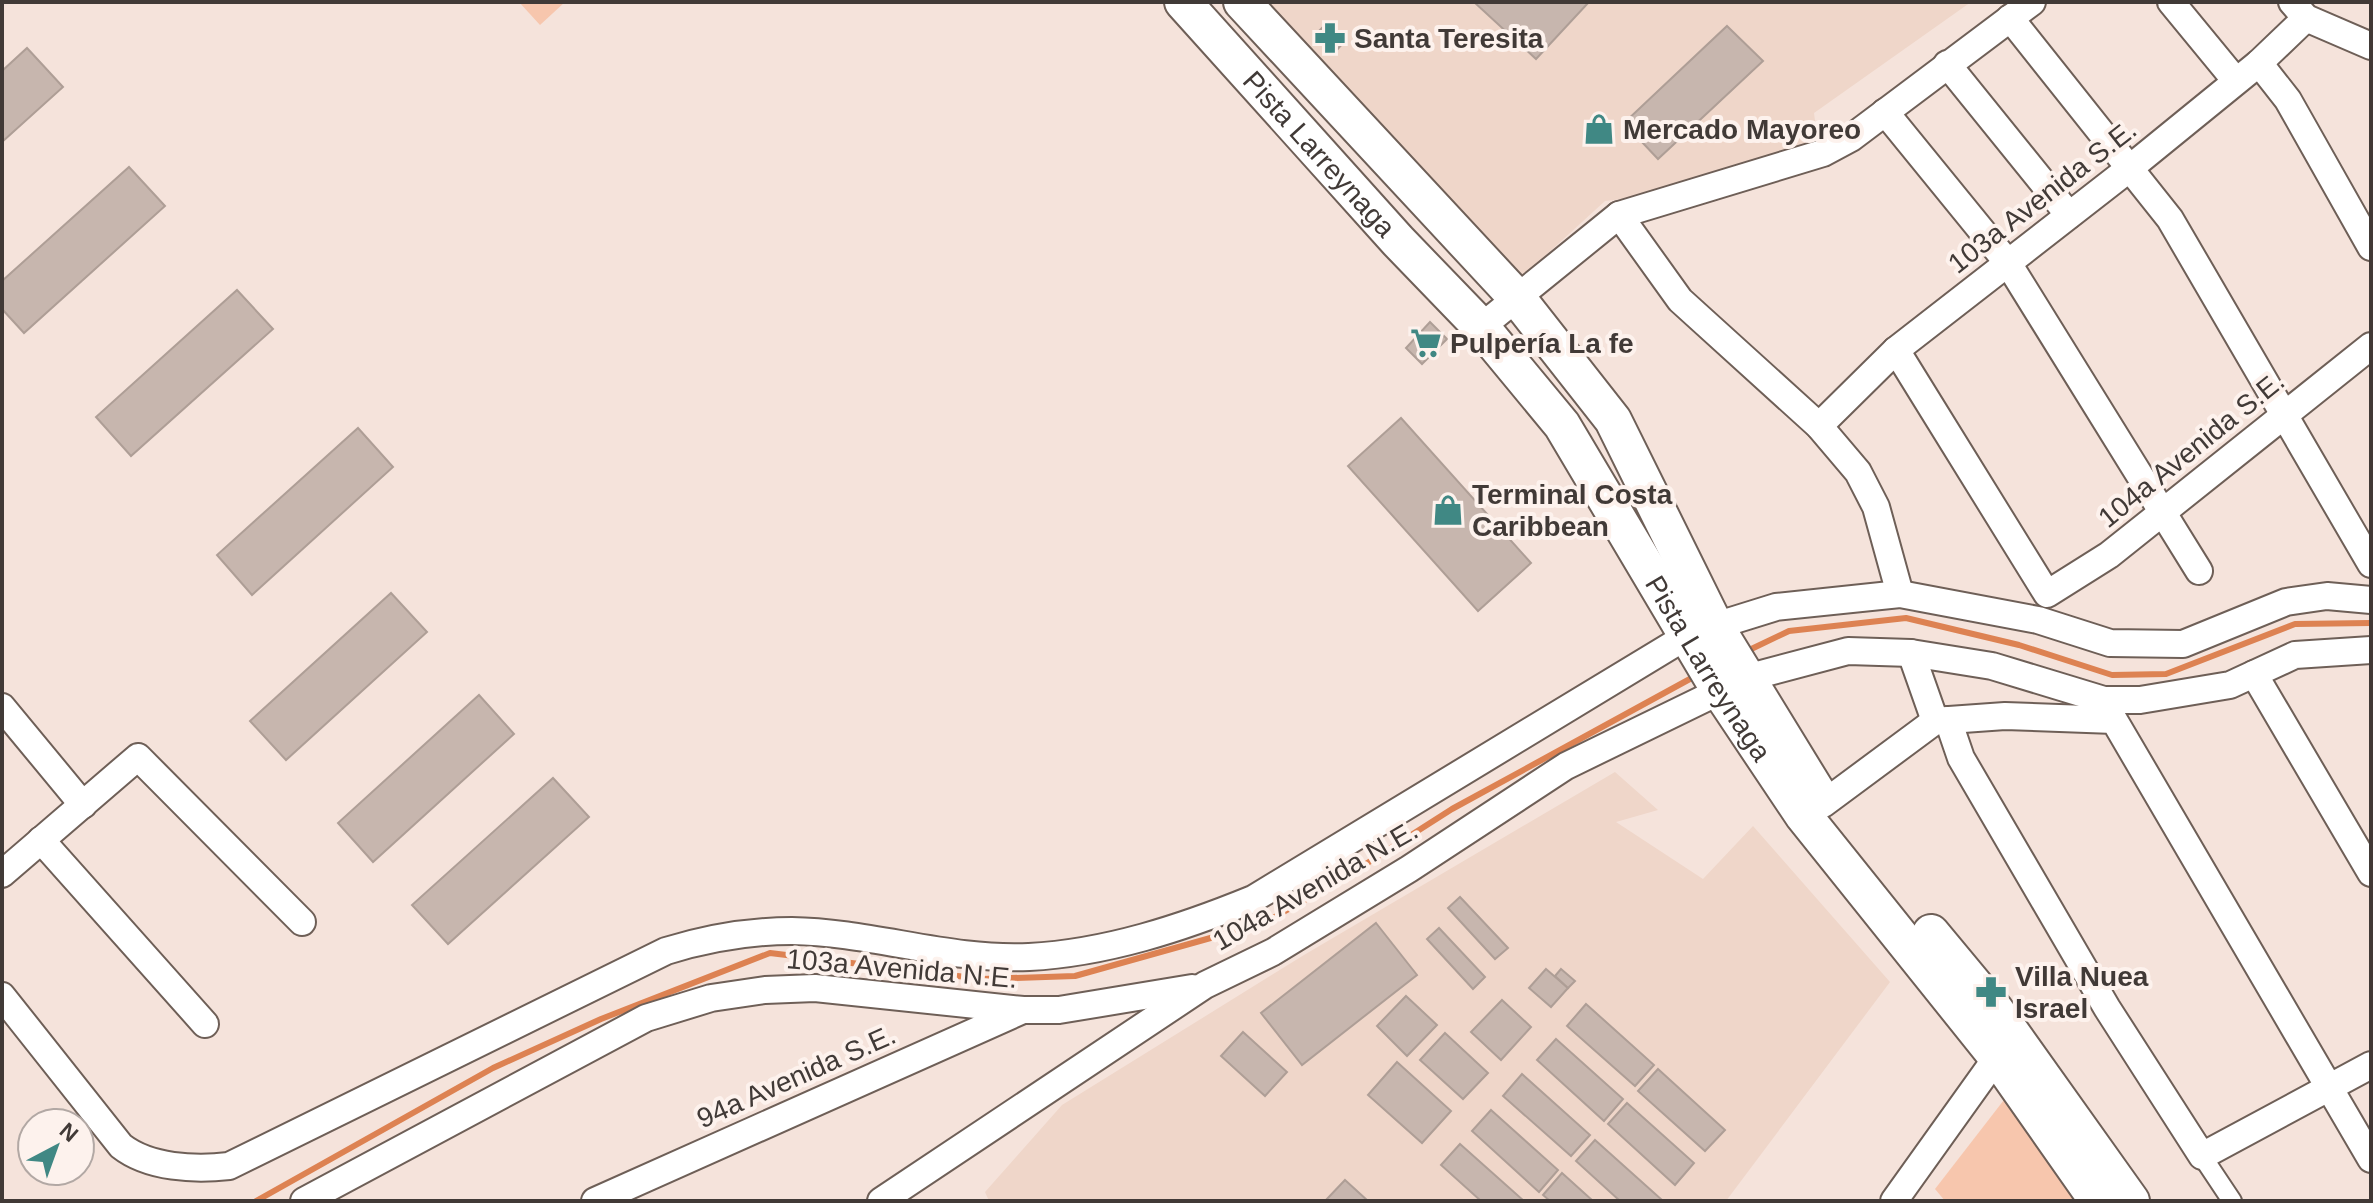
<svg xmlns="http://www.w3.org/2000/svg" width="2373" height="1203" viewBox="0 0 2373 1203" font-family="Arial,sans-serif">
<rect width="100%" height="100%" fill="#f5e3db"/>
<g fill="#efd6c9">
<polygon points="1267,2 1971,2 1814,113 1818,144 1686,192 1605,201 1523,276"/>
<polygon points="1615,772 1658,810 1616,822 1703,879 1753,826 1890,982 1726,1201 989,1201 985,1192 1062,1105 1304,955"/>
</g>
<g fill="#f7c6ad">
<polygon points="519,2 565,2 540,25"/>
<polygon points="2007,1096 2081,1201 1945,1201 1935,1189"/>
</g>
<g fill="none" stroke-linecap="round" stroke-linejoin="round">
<g stroke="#dd8252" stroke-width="6">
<polyline points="1745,652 1789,631 1906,618 2019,645 2112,675 2166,674 2295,624 2371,623"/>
<polyline points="256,1201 493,1068 601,1019 770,953 982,979 1075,976 1264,923 1347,876 1452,809 1699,674"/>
</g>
</g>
<g fill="#c7b6ae" stroke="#ae9e96" stroke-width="2">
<polygon points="1474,2 1589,2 1536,59"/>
<polygon points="1327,23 1345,41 1334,53 1315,35"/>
<polygon points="1727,26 1763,61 1658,159 1624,123"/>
<polygon points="27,48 63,87 2,142 2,71"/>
<polygon points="129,167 165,206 24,333 2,309 2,281"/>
<polygon points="237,290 273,329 131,456 96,417"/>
<polygon points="1430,322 1447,339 1422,364 1406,348"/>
<polygon points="1401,418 1531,563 1478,611 1348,466"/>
<polygon points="358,428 393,467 252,595 217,555"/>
<polygon points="391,593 427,632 286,760 250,721"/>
<polygon points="479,695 514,734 373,862 338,823"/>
<polygon points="553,778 589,817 448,944 412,905"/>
<polygon points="1460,897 1508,948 1495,959 1448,908"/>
<polygon points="1376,923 1417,975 1302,1065 1261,1013"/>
<polygon points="1439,928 1485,977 1473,989 1427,939"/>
<polygon points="1546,969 1568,988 1551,1007 1529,988"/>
<polygon points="1561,969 1575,981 1568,988 1555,976"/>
<polygon points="1406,996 1437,1025 1407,1056 1377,1026"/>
<polygon points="1502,1000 1531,1027 1501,1060 1471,1032"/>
<polygon points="1586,1004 1654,1065 1635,1086 1567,1026"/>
<polygon points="1243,1032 1287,1072 1265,1096 1221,1056"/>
<polygon points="1445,1033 1488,1073 1463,1099 1420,1060"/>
<polygon points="1556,1039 1623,1099 1604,1121 1537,1060"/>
<polygon points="1397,1062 1451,1111 1422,1143 1368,1095"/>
<polygon points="1658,1069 1725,1130 1705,1151 1638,1091"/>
<polygon points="1522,1074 1590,1135 1571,1156 1503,1096"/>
<polygon points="1627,1103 1694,1163 1675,1185 1608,1124"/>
<polygon points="1491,1110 1558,1170 1539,1192 1472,1131"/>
<polygon points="1595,1140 1662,1200 1661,1201 1620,1201 1576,1161"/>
<polygon points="1460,1144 1524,1201 1481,1201 1441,1165"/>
<polygon points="1562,1173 1593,1201 1550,1201 1543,1195"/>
<polygon points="1345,1180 1368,1201 1325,1201"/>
</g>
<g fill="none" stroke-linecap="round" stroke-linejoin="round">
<defs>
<polyline id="pedestrian" points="2202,1156 2232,1201"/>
<g id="minor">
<polyline points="2171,2 2236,81"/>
<polyline points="2292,2 2306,18 2371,46"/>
<polyline points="2010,18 2170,219 2371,564"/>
<polyline points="2259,63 2288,100 2371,247"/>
<polyline points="1947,64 2069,215"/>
<polyline points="1885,112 2008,263 2199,571"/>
<polyline points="1619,215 1680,300 1819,426 1858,472 1876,507 1900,594"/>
<polyline points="1481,327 1619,215 1823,153 1851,138 2032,2"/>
<polyline points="1896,350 2047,594 2109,555 2371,346"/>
<polyline points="1819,426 1896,350 2130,168 2259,63 2306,18"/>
<polyline points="1715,626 1776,607 1900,594 2038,620 2110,643 2183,644 2286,602 2327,596 2371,600"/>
<polyline points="1911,653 1935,721"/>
<polyline points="2254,674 2371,873"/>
<polyline points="1746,678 1848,651 1911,653 1992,666 2104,700 2140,700 2230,685 2295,655 2371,650"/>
<polyline points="2,707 83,805"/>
<polyline points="1948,720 1961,758 2107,1008 2202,1156 2371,1065"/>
<polyline points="1823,804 1935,721 2005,716 2114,720 2371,1159"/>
<polyline points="41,840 205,1024"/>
<polyline points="2,874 138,757 302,922"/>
<path d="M2,996l119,150c28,22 74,24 108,20l437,-215c42,-13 83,-20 126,-20 79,1 158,30 237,26 77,-4 153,-29 224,-58l434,-263"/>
<polyline points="304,1201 646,1018 711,998 765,990 815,988 1023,1010 1059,1010 1192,988"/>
<polyline points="595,1201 1023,1010"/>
<polyline points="881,1201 1205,985 1273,952 1409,869 1566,766 1720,691"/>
<polyline points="1894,1201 1997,1057"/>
</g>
<g id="secondary">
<path id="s1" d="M1183,2l215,239 83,86 81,98 158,266 83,124 194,242 101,144"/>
<polyline points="1242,2 1518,299 1613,420 1715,626 1818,794"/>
<polyline points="1931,933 1995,1010 2131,1201"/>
</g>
</defs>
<use href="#pedestrian" stroke="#6e5f57" stroke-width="22"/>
<use href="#minor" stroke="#6e5f57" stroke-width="30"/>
<use href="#secondary" stroke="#6e5f57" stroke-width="40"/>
<use href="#pedestrian" stroke="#fff" stroke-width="18"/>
<use href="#minor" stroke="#fff" stroke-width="26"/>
<use href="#secondary" stroke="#fff" stroke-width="36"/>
</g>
<defs>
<symbol id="pharmacy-bare" viewBox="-9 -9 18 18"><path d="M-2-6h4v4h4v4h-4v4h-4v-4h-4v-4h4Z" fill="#408884" stroke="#fdf2ed" stroke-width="2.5" paint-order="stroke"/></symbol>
<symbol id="shop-bare" viewBox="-9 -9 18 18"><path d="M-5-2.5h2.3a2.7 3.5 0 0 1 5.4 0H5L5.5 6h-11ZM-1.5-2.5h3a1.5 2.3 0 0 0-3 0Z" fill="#408884" stroke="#fdf2ed" stroke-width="2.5" paint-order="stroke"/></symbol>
<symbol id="supermarket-bare" viewBox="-9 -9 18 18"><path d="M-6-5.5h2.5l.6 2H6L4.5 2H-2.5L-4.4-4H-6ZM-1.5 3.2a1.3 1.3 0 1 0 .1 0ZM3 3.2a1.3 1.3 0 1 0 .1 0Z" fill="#408884" stroke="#fdf2ed" stroke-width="2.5" paint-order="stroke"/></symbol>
</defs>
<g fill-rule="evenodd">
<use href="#pharmacy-bare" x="1308" y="16" width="44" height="44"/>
<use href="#shop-bare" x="1577" y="107" width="44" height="44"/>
<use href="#supermarket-bare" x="1404" y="321" width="44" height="44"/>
<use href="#shop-bare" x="1426" y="488" width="44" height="44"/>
<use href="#pharmacy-bare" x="1969" y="970" width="44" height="44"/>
</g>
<g text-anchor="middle" stroke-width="8" stroke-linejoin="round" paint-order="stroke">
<g font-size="28" font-weight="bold" fill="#413a37" stroke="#fdf2ed" text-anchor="start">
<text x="1354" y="48">Santa Teresita</text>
<text x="1623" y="139">Mercado Mayoreo</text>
<text x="1450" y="353">Pulpería La fe</text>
<text x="1472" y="504">Terminal Costa<tspan x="1472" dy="32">Caribbean</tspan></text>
<text x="2015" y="986">Villa Nuea<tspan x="2015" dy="32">Israel</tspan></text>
</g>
<g font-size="28" fill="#413a37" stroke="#fdf2ed">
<text dy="10" stroke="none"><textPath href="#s1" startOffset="204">Pista Larreynaga</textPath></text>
<text transform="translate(2042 196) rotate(-38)" y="10">103a Avenida S.E.</text>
<text transform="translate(2191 449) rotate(-39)" y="10">104a Avenida S.E.</text>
<text dy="10" stroke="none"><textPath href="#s1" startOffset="852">Pista Larreynaga</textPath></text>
<text transform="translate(1315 885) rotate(-30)" y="10">104a Avenida N.E.</text>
<text transform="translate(902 968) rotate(5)" y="10">103a Avenida N.E.</text>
<text transform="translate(796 1076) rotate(-24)" y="10">94a Avenida S.E.</text>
</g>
</g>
<rect width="2373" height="1203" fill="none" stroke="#413a37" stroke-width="8"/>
<g transform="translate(56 1147) rotate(41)"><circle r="38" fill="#fdf2ed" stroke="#b2a8a4" stroke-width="2"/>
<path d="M0-6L14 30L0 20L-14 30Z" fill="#408884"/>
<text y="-12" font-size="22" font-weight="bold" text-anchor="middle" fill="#413a37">N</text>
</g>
</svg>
